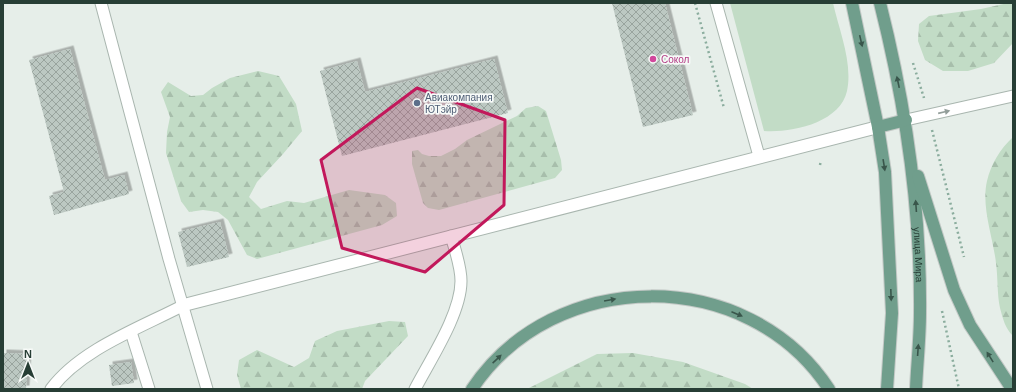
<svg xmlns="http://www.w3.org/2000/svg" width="1016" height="392" viewBox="0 0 1016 392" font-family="Helvetica,sans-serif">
<defs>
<pattern id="forest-firs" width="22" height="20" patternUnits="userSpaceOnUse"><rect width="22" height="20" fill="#c2dcc6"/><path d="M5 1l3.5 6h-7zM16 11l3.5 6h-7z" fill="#a7beab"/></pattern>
<pattern id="building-cross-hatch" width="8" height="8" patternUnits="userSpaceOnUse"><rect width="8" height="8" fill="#bcc8c2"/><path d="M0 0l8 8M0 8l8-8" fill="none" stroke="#99a49e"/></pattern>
<filter id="shadow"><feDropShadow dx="3.5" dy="-3.5" stdDeviation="0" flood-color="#0004"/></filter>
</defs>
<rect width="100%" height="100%" fill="#e6eee9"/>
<path fill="#c2dcc6" d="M730,3h103c6,27 20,60 14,88 -7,32 -56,42 -83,40z"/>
<g fill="url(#forest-firs)">
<polygon points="1008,3 1013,3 1013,43 994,63 968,71 943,71 925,60 918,41 919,24 929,16 981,9"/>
<polygon points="258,71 279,76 296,104 302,131 283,154 257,182 249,197 261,209 287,201 304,203 349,190 385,195 396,203 397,216 382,225 257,259 247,255 228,220 218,212 203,210 189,212 181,201 166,153 167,132 170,117 161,92 168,82 191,96 203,95 212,88 230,78"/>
<polygon points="538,106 546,111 561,160 562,170 555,178 439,210 428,208 423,203 412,164 412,151 418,150 422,154 429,156 441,156 455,149 467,140 517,116 526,108"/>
<path d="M1013,137v199c-8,-8 -10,-17 -13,-28 -3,-14 -2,-30 -4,-45 -3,-26 -15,-56 -9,-82 4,-17 13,-32 26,-44z"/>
<polygon points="389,321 405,322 408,336 365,381 362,389 241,389 237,375 239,360 257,350 294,367 309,358 315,341 337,331"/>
<polygon points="633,353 683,362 745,384 753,389 527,389 597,354"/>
</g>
<g fill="url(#building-cross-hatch)" filter="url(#shadow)">
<polygon points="612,3 665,3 693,115 643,127"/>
<polygon points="70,49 105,180 124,175 129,194 54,215 49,196 64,192 29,60"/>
<polygon points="494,59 508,113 342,156 320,71 357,61 365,92"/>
<polygon points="220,222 229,257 187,267 178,232"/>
<polygon points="3,353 28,354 26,389 3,389"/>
<polygon points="131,362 134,383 112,386 109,365"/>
</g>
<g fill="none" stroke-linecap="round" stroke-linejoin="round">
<defs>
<g id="lane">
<polyline points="101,3 169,259 207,389"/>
<polyline points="716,3 759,156"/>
<polyline points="906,120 1013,96"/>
<polyline points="131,332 149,389"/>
<path d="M51,389c30,-40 89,-61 133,-84"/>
<path d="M415,389c15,-29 46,-75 46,-108 0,-15 -6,-31 -10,-45"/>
</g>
<polyline id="street" points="184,305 878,127"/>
<g id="primary">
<polyline points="852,3 878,127 885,172 892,313 887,389"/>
<path id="s1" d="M880,3c26,103 41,204 40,310 0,25 -3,51 -4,76"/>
<polyline points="878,127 906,120"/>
<polyline points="918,176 954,290 970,325 1012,389"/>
<path d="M472,389c82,-123 276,-124 357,0"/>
</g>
</defs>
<use href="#lane" stroke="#a9b6af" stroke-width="13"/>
<use href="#street" stroke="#a9b6af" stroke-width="14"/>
<use href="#primary" stroke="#c3c9c6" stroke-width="14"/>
<g stroke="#8bad9e" stroke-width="2.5" stroke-dasharray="2 3" stroke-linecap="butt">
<polyline points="695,3 724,108"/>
<polyline points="913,63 924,98"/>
<polyline points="932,130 964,257"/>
<polyline points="820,165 821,160"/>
<polyline points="942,311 959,389"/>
</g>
<use href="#lane" stroke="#fff" stroke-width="11"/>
<use href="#street" stroke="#fff" stroke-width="12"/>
<use href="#primary" stroke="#709e8c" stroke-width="12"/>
</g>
<defs><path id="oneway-solid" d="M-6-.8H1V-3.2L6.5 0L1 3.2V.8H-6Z"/></defs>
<g fill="#39564b">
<use href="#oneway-solid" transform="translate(861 41) rotate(77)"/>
<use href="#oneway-solid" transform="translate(898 82) rotate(-102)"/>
<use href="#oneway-solid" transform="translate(884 165) rotate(81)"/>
<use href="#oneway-solid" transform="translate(916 206) rotate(-94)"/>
<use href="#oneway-solid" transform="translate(891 295) rotate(88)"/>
<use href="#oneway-solid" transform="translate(610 300) rotate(-10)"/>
<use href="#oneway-solid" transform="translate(737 314) rotate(23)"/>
<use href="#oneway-solid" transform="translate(918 350) rotate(-86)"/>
<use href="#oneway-solid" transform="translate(990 357) rotate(-122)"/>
<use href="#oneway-solid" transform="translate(497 359) rotate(-43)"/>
</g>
<use fill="#939e9a" href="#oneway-solid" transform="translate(944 112) rotate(-13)"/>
<path fill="#c2185b" fill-opacity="0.2" stroke="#c2185b" stroke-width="3" stroke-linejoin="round" d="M417,88l88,32 -1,85 -79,67 -83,-24 -21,-88z"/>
<circle fill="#d1479c" stroke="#f7faf8" stroke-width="1.5" cx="653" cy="59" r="4"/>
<circle fill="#5c6f8a" stroke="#f7faf8" stroke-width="1.5" cx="417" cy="103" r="4"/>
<g text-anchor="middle" stroke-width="3.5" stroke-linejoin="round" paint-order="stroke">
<g font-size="10" fill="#b23c85" stroke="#f7faf8" text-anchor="start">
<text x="661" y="63">Сокол</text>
</g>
<g font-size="10" fill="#4e5e75" stroke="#f7faf8" text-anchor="start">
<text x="425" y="101">Авиакомпания<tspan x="425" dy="12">ЮТэйр</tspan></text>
</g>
<g font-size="10" fill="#273e35" stroke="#f7faf8">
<text dy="4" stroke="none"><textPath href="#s1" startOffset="255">улица Мира</textPath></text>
</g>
</g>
<rect width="1016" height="392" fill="none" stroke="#273e35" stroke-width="8"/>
<g transform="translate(28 364)" stroke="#f7faf8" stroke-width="3" paint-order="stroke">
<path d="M0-3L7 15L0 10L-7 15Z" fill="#273e35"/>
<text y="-6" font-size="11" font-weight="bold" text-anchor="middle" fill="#273e35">N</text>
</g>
</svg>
